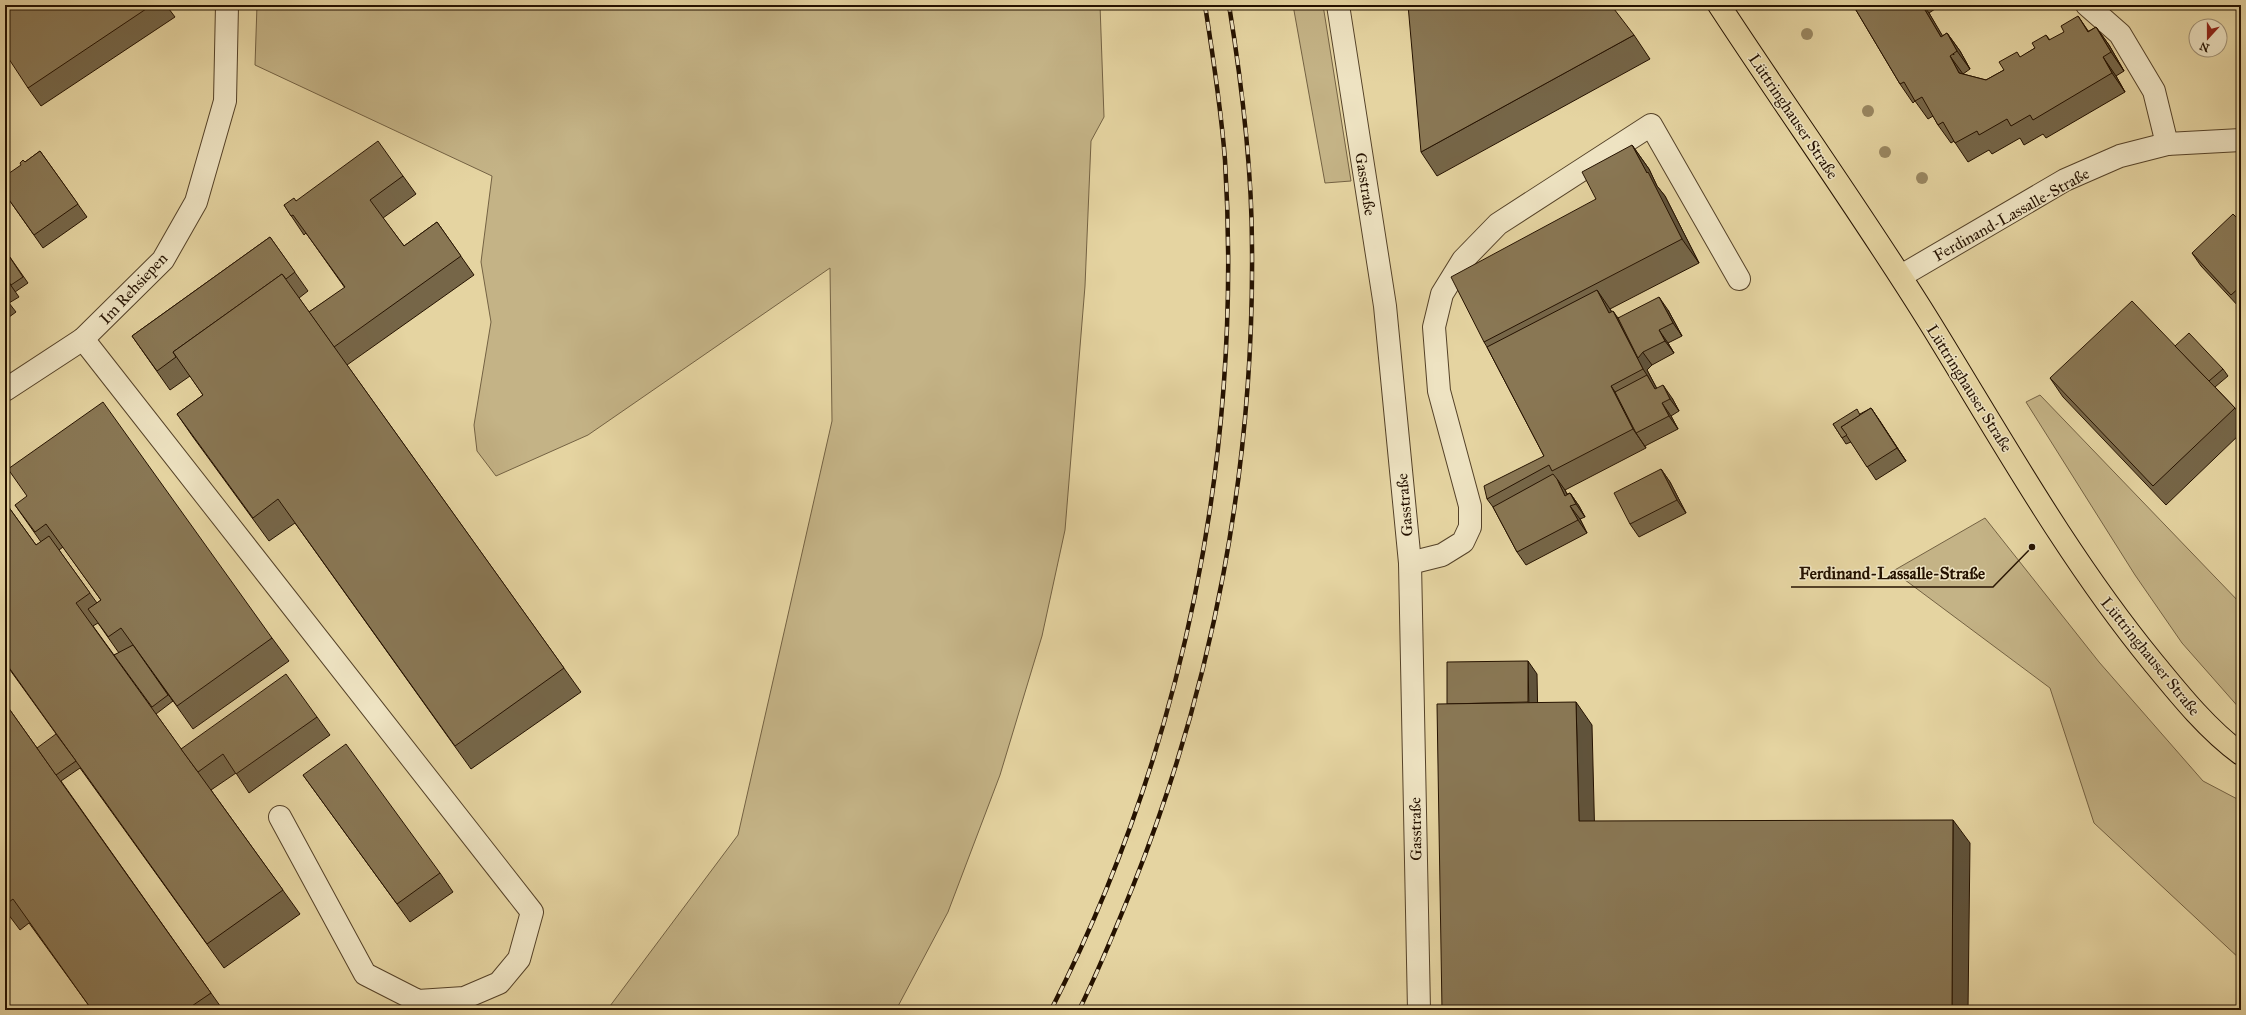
<svg xmlns="http://www.w3.org/2000/svg" width="2246" height="1015" viewBox="0 0 2246 1015" font-family="'IM FELL Great Primer',serif">
<rect width="100%" height="100%" fill="#e5d4a1"/>
<filter id="stains"><feTurbulence type="fractalNoise" baseFrequency=".005" numOctaves="4"/><feColorMatrix values="0 0 0 0 .2 0 0 0 0 .09 0 0 0 0 .02 0 0 0 .5 -.17"/></filter>
<radialGradient id="worn" r=".72"><stop offset=".6" stop-color="#630" stop-opacity="0"/><stop offset="1" stop-color="#630" stop-opacity=".3"/></radialGradient>
<g fill="#c4b386" stroke="#746243">
<polygon points="257,5 1100,5 1104,117 1091,141 1085,286 1065,530 1042,636 1000,775 948,912 896,1010 607,1010 738,835 832,421 830,268 588,435 496,476 477,451 474,425 491,322 481,262 492,176 255,65"/>
<polygon points="1293,5 1323,5 1351,181 1325,183"/>
<polygon points="2040,395 2241,604 2241,710 2182,643 2135,575 2026,402"/>
<polygon points="1985,518 2099,662 2203,781 2241,801 2241,960 2094,823 2050,688 1893,571"/>
</g>
<g fill="none" stroke-linecap="round" stroke-linejoin="round">
<defs>
<g id="minor">
<polyline points="1338,5 1385,306 1410,563 1419,1010"/>
<polyline points="2087,5 2120,34 2154,91 2167,144"/>
<polyline points="1901,276 2065,180 2120,156 2167,144 2241,140"/>
<polyline points="83,339 532,912 519,959 499,983 464,998 418,1001 365,974 280,817"/>
<polyline points="5,390 83,339 163,260 196,202 225,101 227,5"/>
<polyline points="1410,563 1442,555 1463,542 1470,527 1470,506 1439,391 1434,327 1442,294 1463,260 1498,224 1651,125 1739,279"/>
</g>
<path id="major" d="M1719,5c70,107 144,210 211,318 71,115 137,234 222,338 27,33 55,68 89,93"/>
</defs>
<use href="#minor" stroke="#554228" stroke-width="24"/>
<use href="#major" stroke="#251200" stroke-width="24"/>
<use href="#minor" stroke="#eee3c2" stroke-width="22"/>
<use href="#major" stroke="#e5d4a1" stroke-width="22"/>
<defs>
<g id="rail">
<path d="M1051,1010c133,-261 192,-558 174,-850 -4,-52 -12,-104 -20,-155"/>
<path d="M1079,1010c20,-40 37,-82 54,-124 81,-203 121,-420 119,-638 0,-82 -10,-163 -23,-243"/>
</g>
</defs>
<use href="#rail" stroke="#251200" stroke-width="4.5"/>
<use href="#rail" stroke="#eee3c2" stroke-width="3" stroke-dasharray="9" stroke-linecap="butt"/>
</g>
<g fill="#9a8862">
<circle cx="1807" cy="34" r="6"/>
<circle cx="1868" cy="111" r="6"/>
<circle cx="1885" cy="152" r="6"/>
<circle cx="1922" cy="178" r="6"/>
</g>
<g fill="#766648" stroke="#251200" fill-rule="evenodd">
<polygon points="5,5 166,5 175,17 41,106 28,88"/>
<polygon points="1853,5 1933,5 1935,9 1929,13 1942,36 1947,33 1960,51 1970,69 1963,74 1986,80 2004,70 2021,57 2035,48 2046,35 2050,40 2089,31 2096,27 2109,45 2124,71 2116,76 2125,92 2046,138 2043,134 2024,145 2020,138 1992,154 1989,150 1968,162 1954,141 1951,143 1938,125 1933,116 1928,119 1915,101 1913,103 1900,84"/>
<polygon points="1634,35 1650,59 1437,176 1421,152"/>
<polygon points="1632,145 1649,169 1657,186 1665,196 1699,263 1610,309 1612,312 1618,318 1668,310 1682,336 1668,343 1674,353 1652,365 1647,370 1657,389 1672,398 1679,411 1671,416 1678,429 1645,446 1644,445 1646,448 1565,490 1567,494 1570,493 1579,506 1585,517 1580,519 1587,533 1526,565 1517,552 1493,507 1487,499 1544,456 1487,347 1484,342 1596,199"/>
<polygon points="40,151 87,217 43,248 5,194 25,162"/>
<polygon points="403,176 416,194 383,218 404,246 437,222 474,275 347,365 581,692 471,769 295,523 269,541 193,437 177,414 203,395 190,376 170,390 132,336 270,237 308,291 299,298 309,312 345,288 306,233 304,235 284,205 296,201"/>
<polygon points="2241,222 2241,307 2240,308 2201,266 2192,253"/>
<polygon points="5,250 28,283 15,292 5,277"/>
<polygon points="5,277 19,297 9,303 16,312 5,320"/>
<polygon points="2175,346 2223,369 2228,376 2215,387 2235,408 2241,417 2241,433 2166,505 2063,397 2050,378"/>
<polygon points="1871,408 1906,461 1876,480 1851,442 1846,444 1833,424 1860,414"/>
<polygon points="1661,469 1670,482 1686,513 1639,537 1630,524"/>
<path d="M5,502l31,43 5,-3 -26,-37 257,133 17,23 -96,68 -37,-52 17,24 -17,13 25,35 136,-32 13,18 -81,58 -13,-20 -25,17 89,124 -76,54 -144,-200 -19,13 162,229h-131l-63,-87 -9,7 -15,-20v-207l32,45 30,1 -62,-86zM63,547l38,53 -4,3 -38,-53zM98,623l21,30 -5,2 -21,-29z"/>
<polygon points="303,775 440,873 453,892 410,922"/>
</g>
<g fill="#60533b" stroke="#251200">
<polygon points="1922,5 1923,5 1929,13 1954,55 1941,37"/>
<polygon points="2078,16 2091,35 2088,32"/>
<polygon points="2096,27 2109,45 2124,71 2111,52"/>
<polygon points="1947,33 1960,51 1970,69 1957,51"/>
<polygon points="1950,56 1963,74 1959,73"/>
<polygon points="2103,57 2116,76 2125,92 2112,73"/>
<polygon points="1632,145 1649,169 1657,186 1665,196 1699,263 1682,239"/>
<polygon points="1597,290 1610,309 1622,332 1609,313"/>
<polygon points="1659,297 1668,310 1682,336 1673,323"/>
<polygon points="1613,311 1652,365 1647,370 1664,402 1655,389 1647,375 1643,369"/>
<polygon points="1659,330 1668,343 1674,353 1665,341"/>
<polygon points="1663,385 1672,398 1679,411 1670,399"/>
<polygon points="1611,386 1624,405 1636,433 1646,448 1633,429"/>
<polygon points="1662,403 1671,416 1678,429 1669,416"/>
<polygon points="1871,408 1880,421 1906,461 1897,448"/>
<polygon points="1661,469 1670,482 1686,513 1677,500"/>
<polygon points="1557,479 1565,490 1572,505 1565,496"/>
<polygon points="1570,493 1579,506 1585,517 1576,504"/>
<polygon points="1570,506 1580,519 1587,533 1578,520"/>
<polygon points="1528,661 1537,674 1538,726 1529,713"/>
<polygon points="1576,702 1592,725 1595,845 1579,821"/>
<polygon points="1953,820 1970,843 1968,1010 1952,1010"/>
</g>
<g fill="#897754" stroke="#251200">
<polygon points="5,5 152,5 28,88 5,53"/>
<polygon points="1408,5 1611,5 1634,35 1421,152"/>
<polygon points="1853,5 1922,5 1941,37 1947,33 1957,51 1950,56 1959,73 1986,80 2004,70 1999,62 2017,52 2020,57 2035,48 2032,43 2046,35 2049,40 2064,32 2061,26 2078,16 2088,32 2096,27 2111,52 2103,57 2112,73 2033,120 2030,115 2011,126 2007,119 1979,135 1977,131 1955,143 1943,122 1938,125 1922,97 1915,101 1904,82 1900,84"/>
<polygon points="378,141 403,176 370,200 404,246 437,222 461,256 334,347 309,312 345,287 293,215 291,216 284,205 294,198 296,201"/>
<polygon points="1632,145 1647,173 1648,172 1682,239 1484,342 1451,277 1596,199 1582,172"/>
<polygon points="40,151 78,204 34,235 5,194 5,176 21,165 20,163 23,160 25,162"/>
<polygon points="2233,214 2241,222 2241,286 2231,295 2192,253"/>
<polygon points="270,237 295,272 286,279 282,274 173,352 176,357 157,371 132,336"/>
<polygon points="5,250 23,277 11,285 5,277"/>
<polygon points="282,274 564,668 455,746 278,499 253,518 177,414 203,395 173,352"/>
<polygon points="5,277 10,284 5,287"/>
<polygon points="1597,290 1609,313 1613,311 1643,369 1611,386 1633,429 1552,471 1549,465 1487,499 1484,486 1544,456 1487,347"/>
<polygon points="1659,297 1673,323 1659,330 1665,341 1643,352 1638,358 1618,318"/>
<polygon points="2132,301 2235,408 2153,486 2050,378"/>
<polygon points="2189,333 2223,369 2209,381 2175,346"/>
<polygon points="1647,375 1655,389 1663,385 1670,399 1662,403 1669,416 1636,433 1615,392"/>
<polygon points="103,402 272,638 177,706 121,628 108,637 107,635 88,609 101,600 46,524 35,532 15,505 27,496 8,469"/>
<polygon points="1871,408 1897,448 1867,467 1841,427"/>
<polygon points="1857,409 1860,415 1841,427 1847,435 1842,438 1833,424"/>
<polygon points="1661,469 1677,500 1630,524 1614,493"/>
<polygon points="1553,474 1557,479 1565,496 1570,493 1576,504 1570,506 1578,520 1517,552 1493,507"/>
<polygon points="5,502 36,545 49,536 90,593 76,603 283,890 207,944 5,662"/>
<polygon points="133,645 168,695 152,707 114,655"/>
<polygon points="1528,661 1528,702 1447,704 1447,662"/>
<polygon points="286,674 317,717 236,774 223,754 198,772 181,749"/>
<polygon points="1576,702 1579,821 1953,820 1952,1010 1442,1010 1437,704"/>
<polygon points="5,703 211,993 186,1010 92,1010 13,899 5,905"/>
<polygon points="56,734 76,761 56,775 37,748"/>
<polygon points="346,744 440,873 397,904 303,775"/>
</g>
<g text-anchor="middle" stroke-width="3" stroke-linejoin="round" paint-order="stroke">
<g font-size="16" fill="#251200" stroke="#eee3c2">
<text transform="translate(1794 116) rotate(56)" y="6">Lüttringhauser Straße</text>
<text transform="translate(1366 184) rotate(81)" y="6">Gasstraße</text>
<text transform="translate(2011 214) rotate(-29)" y="6">Ferdinand-Lassalle-Straße</text>
<text transform="translate(133 288) rotate(-47)" y="6">Im Rehsiepen</text>
<text transform="translate(1970 388) rotate(58)" y="6">Lüttringhauser Straße</text>
<text transform="translate(1404 505) rotate(-95)" y="6">Gasstraße</text>
<text transform="translate(2151 656) rotate(51)" y="6">Lüttringhauser Straße</text>
<text transform="translate(1415 829) rotate(-91)" y="6">Gasstraße</text>
</g>
</g>
<path fill="none" stroke="#251200" stroke-width="1.5" d="M2032 547L1993 587H1791"/>
<circle fill="#251200" stroke="#eee3c2" stroke-width="1.5" cx="2032" cy="547" r="4"/>
<g font-size="17" text-anchor="middle" font-weight="bold" fill="#251200" stroke="#eee3c2" stroke-width="3" stroke-linejoin="round" paint-order="stroke">
<text x="1892" y="579">Ferdinand-Lassalle-Straße</text>
</g>
<rect width="2246" height="1015" fill="none" stroke="#e5d4a1" stroke-width="20"/>
<rect x="6" y="6" width="2234" height="1003" fill="none" stroke="#251200" stroke-width="2"/>
<rect x="10" y="10" width="2226" height="995" fill="none" stroke="#251200"/>
<g transform="translate(2208 38) rotate(201)"><circle r="19" fill="#eee3c2" stroke="#9e8f74"/>
<path d="M0-3L7 15L0 10L-7 15Z" fill="#8f2418"/>
<text y="-6" font-size="11" font-weight="bold" text-anchor="middle" fill="#251200">N</text>
</g>
<rect width="100%" height="100%" filter="url(#stains)"/>
<rect width="100%" height="100%" fill="url(#worn)"/>
</svg>
